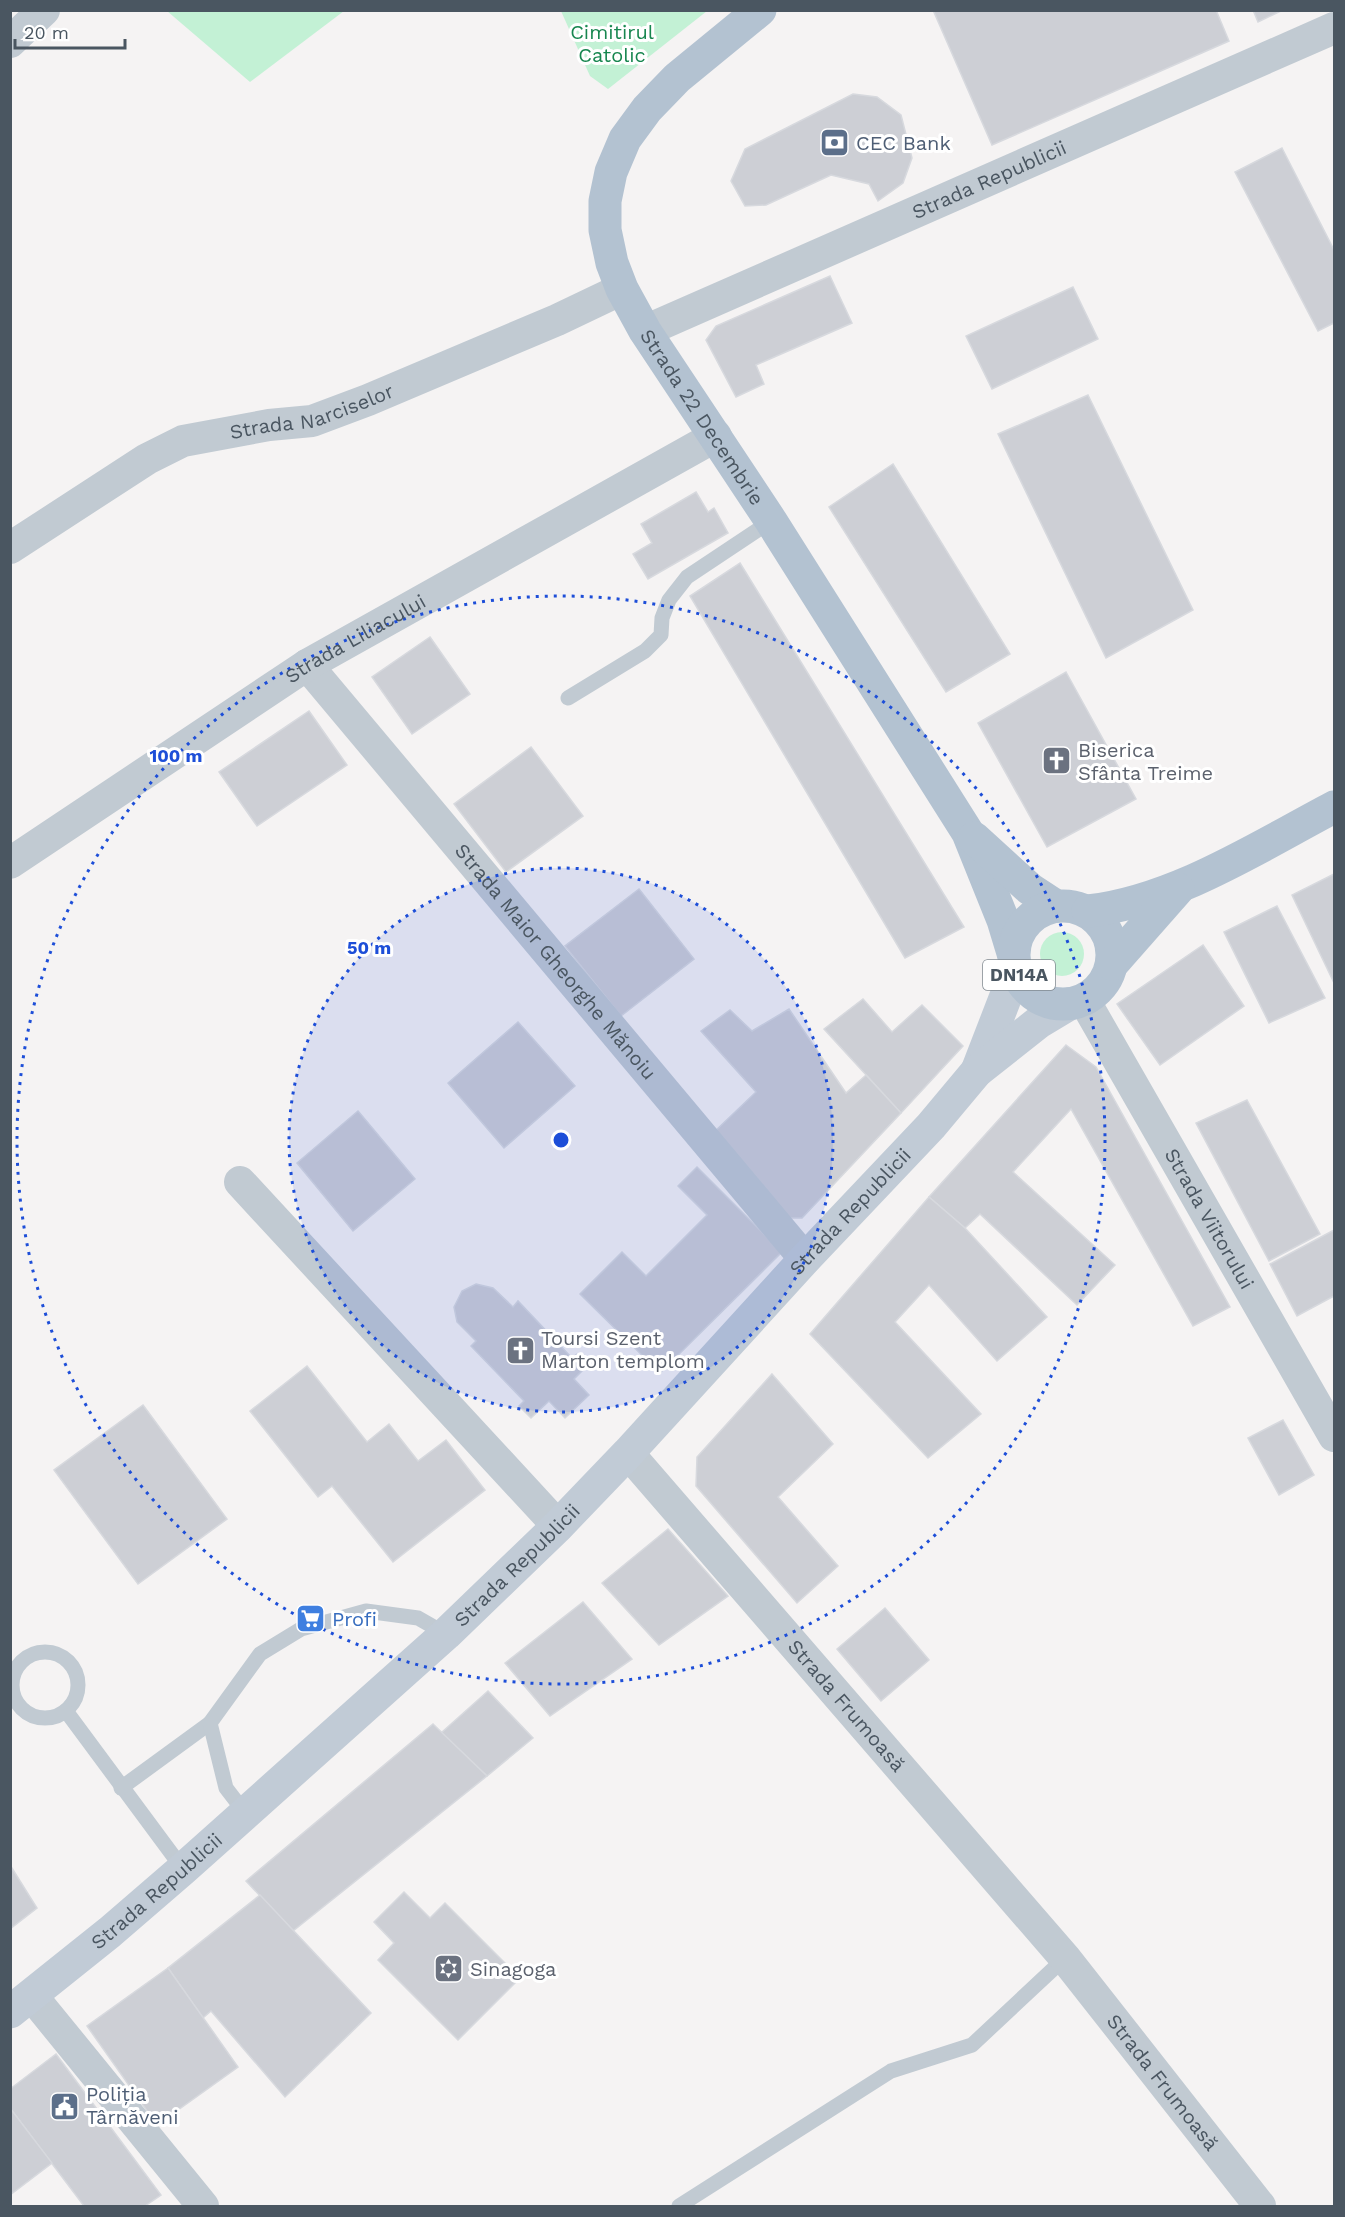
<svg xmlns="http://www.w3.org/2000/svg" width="1345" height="2217" viewBox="0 0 1345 2217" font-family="'Work Sans',sans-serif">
<rect width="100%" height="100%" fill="#f5f3f3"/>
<g fill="#c3f1d5">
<polygon points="167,11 344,11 250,82"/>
<polygon points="561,11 707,11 608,89 590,76"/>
<circle cx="1062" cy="954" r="22"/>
</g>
<g fill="#cdcfd5" stroke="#d7d9de" stroke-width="1.5">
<polygon points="933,10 1216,10 1229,41 992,145"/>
<polygon points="1253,10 1283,10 1258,22"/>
<polygon points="853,94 877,97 901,115 912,158 903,183 878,201 869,184 831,175 766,205 745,206 731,181 745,149"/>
<polygon points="1282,148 1334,250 1334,323 1318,331 1235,172"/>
<polygon points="830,276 852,323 756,365 764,384 736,397 706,340 716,326"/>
<polygon points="1073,287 1098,339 992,389 966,336"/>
<polygon points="1088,395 1193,610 1106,658 998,434"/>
<polygon points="893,464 1010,654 946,692 829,507"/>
<polygon points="696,492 708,512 714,508 728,533 648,579 633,554 652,543 641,524"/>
<polygon points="740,563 964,927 905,958 690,596"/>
<polygon points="430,637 470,694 412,734 372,677"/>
<polygon points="1066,672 1136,799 1047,847 978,723"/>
<polygon points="309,711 347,765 257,826 219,772"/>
<polygon points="531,747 583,816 506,872 454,804"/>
<polygon points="1334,874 1334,983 1292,895"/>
<polygon points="639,889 694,959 621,1016 565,946"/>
<polygon points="1277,906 1325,998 1269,1023 1224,932"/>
<polygon points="1203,945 1244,1006 1160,1065 1117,1004"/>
<polygon points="863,999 892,1032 922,1005 963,1046 901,1113 824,1029"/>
<polygon points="789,1009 846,1093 866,1075 901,1113 802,1218 786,1218 712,1134 756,1092 701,1031 730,1010 752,1031"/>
<polygon points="518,1022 575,1086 504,1148 448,1083"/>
<polygon points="1066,1045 1096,1067 1230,1307 1193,1326 1071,1109 1013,1172 1115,1265 1077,1305 980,1214 965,1228 929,1197"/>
<polygon points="1247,1100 1320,1234 1269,1261 1196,1123"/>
<polygon points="358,1111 415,1179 353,1231 297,1163"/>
<polygon points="697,1167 782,1252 660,1373 580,1294 622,1252 646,1276 707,1215 678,1186"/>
<polygon points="929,1197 965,1228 1047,1317 997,1361 929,1285 895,1322 981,1414 928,1458 810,1334"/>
<polygon points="1334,1230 1334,1296 1297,1316 1270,1264"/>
<polygon points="476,1284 493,1288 513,1307 518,1301 572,1358 577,1354 588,1365 574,1379 589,1395 565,1418 549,1401 531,1418 519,1406 524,1401 471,1346 476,1341 457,1322 454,1307 462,1291"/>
<polygon points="307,1366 367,1442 389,1424 418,1461 446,1440 485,1490 393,1562 332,1486 318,1497 250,1411"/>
<polygon points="772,1374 833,1444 778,1497 838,1566 797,1603 696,1486 697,1457"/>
<polygon points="143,1405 227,1519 138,1584 54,1470"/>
<polygon points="1283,1420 1314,1475 1279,1495 1248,1438"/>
<polygon points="668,1529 728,1596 659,1645 602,1583"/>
<polygon points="583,1602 632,1659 550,1716 505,1663"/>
<polygon points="885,1608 929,1660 881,1701 837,1649"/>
<polygon points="488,1691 533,1738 487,1776 441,1733"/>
<polygon points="433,1724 487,1776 293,1931 246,1881"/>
<polygon points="10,1865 37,1908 10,1929"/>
<polygon points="404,1892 430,1918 445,1903 520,1978 458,2040 378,1960 394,1943 374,1922"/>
<polygon points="260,1895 371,2013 285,2097 211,2011 203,2018 168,1968"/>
<polygon points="168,1968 238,2067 157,2125 87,2026"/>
<polygon points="56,2054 161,2195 145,2206 84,2206 10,2108 10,2089"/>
<polygon points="10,2108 52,2163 10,2195"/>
</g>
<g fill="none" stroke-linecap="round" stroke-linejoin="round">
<g stroke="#c1cad2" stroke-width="15">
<polyline points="568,698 645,651 661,635 662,618 669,600 687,577 771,521"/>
<circle cx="45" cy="1685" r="33"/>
<polyline points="66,1711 183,1869"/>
<polyline points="121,1788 210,1723"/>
<polyline points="246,1814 226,1788 210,1723 260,1654 301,1629 366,1611 418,1618 446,1634"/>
<polyline points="679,2206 891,2071 972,2045 1065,1958"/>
</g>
<g stroke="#c1cad2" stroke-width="32">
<polyline points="10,42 44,10"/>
<path id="s1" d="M645,331l689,-303"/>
<path id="s2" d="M10,548l137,-89 36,-18 86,-16 43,-4 56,-21 189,-80 65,-31"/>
<path id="s3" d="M307,665l498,594"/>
<path id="s4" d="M10,863l297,-198 409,-229"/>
<path id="s5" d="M1084,1000l250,436"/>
<polyline points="240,1182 558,1526"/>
<path id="s6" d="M628,1453l437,505 195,248"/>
<polyline points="32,1996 203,2206"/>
</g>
<g stroke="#c1cbd6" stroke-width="33">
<polyline points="977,1071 1016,970"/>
<path id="s7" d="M10,2012l100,-80 73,-63 263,-235 112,-108 70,-73 177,-194 126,-133 46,-55 62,-49 30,-18"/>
</g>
<g stroke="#b3c2d1" stroke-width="33">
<path id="s8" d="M760,10l-83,68 -30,31 -22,30 -14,33 -6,29v29l7,33 10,26 23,42 126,190 197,312 35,87 10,33"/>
<polyline points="974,838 1030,889 1056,906"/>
<circle cx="1063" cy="955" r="49"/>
<path d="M1088,911c87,-10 170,-64 246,-104"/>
<polyline points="1112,964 1178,889"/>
</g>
</g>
<circle cx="561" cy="1140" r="272" fill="#1d4ed8" fill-opacity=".12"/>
<g fill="none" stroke="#1d4ed8" stroke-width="3" stroke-dasharray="3 6">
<circle cx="561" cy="1140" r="272"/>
<circle cx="561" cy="1140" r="544"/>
</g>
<defs>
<symbol id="bank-square" viewBox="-11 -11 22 22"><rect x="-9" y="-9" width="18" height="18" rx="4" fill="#5c6f8a" stroke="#fff"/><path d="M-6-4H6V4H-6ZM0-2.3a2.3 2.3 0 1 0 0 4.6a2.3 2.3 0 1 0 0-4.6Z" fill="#fff"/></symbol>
<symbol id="church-square" viewBox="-11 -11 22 22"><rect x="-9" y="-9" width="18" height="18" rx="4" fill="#6b7280" stroke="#fff"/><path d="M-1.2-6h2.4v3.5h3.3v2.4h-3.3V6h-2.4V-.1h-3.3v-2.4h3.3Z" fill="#fff"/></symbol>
<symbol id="supermarket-square" viewBox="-11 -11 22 22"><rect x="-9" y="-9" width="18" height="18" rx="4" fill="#3f7fe0" stroke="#fff"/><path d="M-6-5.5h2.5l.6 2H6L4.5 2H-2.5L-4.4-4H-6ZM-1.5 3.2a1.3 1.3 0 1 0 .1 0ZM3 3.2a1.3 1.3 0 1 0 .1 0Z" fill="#fff"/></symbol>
<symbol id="synagogue-square" viewBox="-11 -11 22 22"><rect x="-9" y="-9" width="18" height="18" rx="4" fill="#6b7280" stroke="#fff"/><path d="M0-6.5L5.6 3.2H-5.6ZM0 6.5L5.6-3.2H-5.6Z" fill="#fff"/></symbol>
<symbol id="civic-square" viewBox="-11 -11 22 22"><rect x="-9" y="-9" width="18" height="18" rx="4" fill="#5c6f8a" stroke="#fff"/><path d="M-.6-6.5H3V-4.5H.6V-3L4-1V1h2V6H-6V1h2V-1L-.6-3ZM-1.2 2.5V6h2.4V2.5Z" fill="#fff"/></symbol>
</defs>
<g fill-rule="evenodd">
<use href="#bank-square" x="818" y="126" width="33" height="33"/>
<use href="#church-square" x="1040" y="744" width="33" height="33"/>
<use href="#church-square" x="504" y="1334" width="33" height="33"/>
<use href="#supermarket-square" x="294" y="1602" width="33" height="33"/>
<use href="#synagogue-square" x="432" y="1952" width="33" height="33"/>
<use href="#civic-square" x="48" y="2090" width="33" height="33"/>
</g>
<g text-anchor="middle" stroke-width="6" stroke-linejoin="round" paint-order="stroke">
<rect fill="#fff" stroke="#808990" stroke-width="1.5" x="983" y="960" width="72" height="30" rx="4.5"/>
<g font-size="18" font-weight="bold" fill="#4a5661">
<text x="1019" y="981">DN14A</text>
</g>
<g font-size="20" fill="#17864f" stroke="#fff">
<text x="612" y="39">Cimitirul<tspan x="612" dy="23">Catolic</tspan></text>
</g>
<g font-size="20" fill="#4e5e75" stroke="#fff" text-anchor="start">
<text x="856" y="150">CEC Bank</text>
<text x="86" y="2101">Poliția<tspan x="86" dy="23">Târnăveni</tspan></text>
</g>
<g font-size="20" fill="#4a5661" stroke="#fff">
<text dy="7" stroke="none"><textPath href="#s1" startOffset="376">Strada Republicii</textPath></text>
<text dy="7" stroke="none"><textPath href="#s2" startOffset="336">Strada Narciselor</textPath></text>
<text dy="7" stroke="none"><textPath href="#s8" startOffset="495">Strada 22 Decembrie</textPath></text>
<text dy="7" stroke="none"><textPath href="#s4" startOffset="412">Strada Liliacului</textPath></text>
<text dy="7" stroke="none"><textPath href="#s3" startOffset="387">Strada Maior Gheorghe Mănoiu</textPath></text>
<text dy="7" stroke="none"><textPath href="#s7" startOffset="1162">Strada Republicii</textPath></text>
<text dy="7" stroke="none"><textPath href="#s5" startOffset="252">Strada Viitorului</textPath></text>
<text dy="7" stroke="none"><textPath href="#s7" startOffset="676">Strada Republicii</textPath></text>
<text dy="7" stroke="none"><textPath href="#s6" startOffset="334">Strada Frumoasă</textPath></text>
<text dy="7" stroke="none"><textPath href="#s7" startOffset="190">Strada Republicii</textPath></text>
<text dy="7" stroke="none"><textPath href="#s6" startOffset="826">Strada Frumoasă</textPath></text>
</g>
<g font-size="20" fill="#5b616d" stroke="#fff" text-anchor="start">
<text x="1078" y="757">Biserica<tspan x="1078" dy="23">Sfânta Treime</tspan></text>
<text x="541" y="1345">Toursi Szent<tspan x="541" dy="23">Marton templom</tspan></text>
<text x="470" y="1976">Sinagoga</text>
</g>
<g font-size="20" fill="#366cbe" stroke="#fff" text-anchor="start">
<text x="332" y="1626">Profi</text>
</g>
</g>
<circle cx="561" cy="1140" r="9" fill="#1d4ed8" stroke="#fff" stroke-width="3"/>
<g font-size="18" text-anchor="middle" font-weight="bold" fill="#1d4ed8" stroke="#fff" stroke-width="6" stroke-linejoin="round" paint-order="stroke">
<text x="176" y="762">100 m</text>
<text x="369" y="954">50 m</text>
</g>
<rect width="1345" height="2217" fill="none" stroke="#4a5661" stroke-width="24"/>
<path d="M15 39v9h110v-9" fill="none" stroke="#4a5661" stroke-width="3"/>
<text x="24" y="39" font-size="18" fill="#4a5661" stroke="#ffffff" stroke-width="4.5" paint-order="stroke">20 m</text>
</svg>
